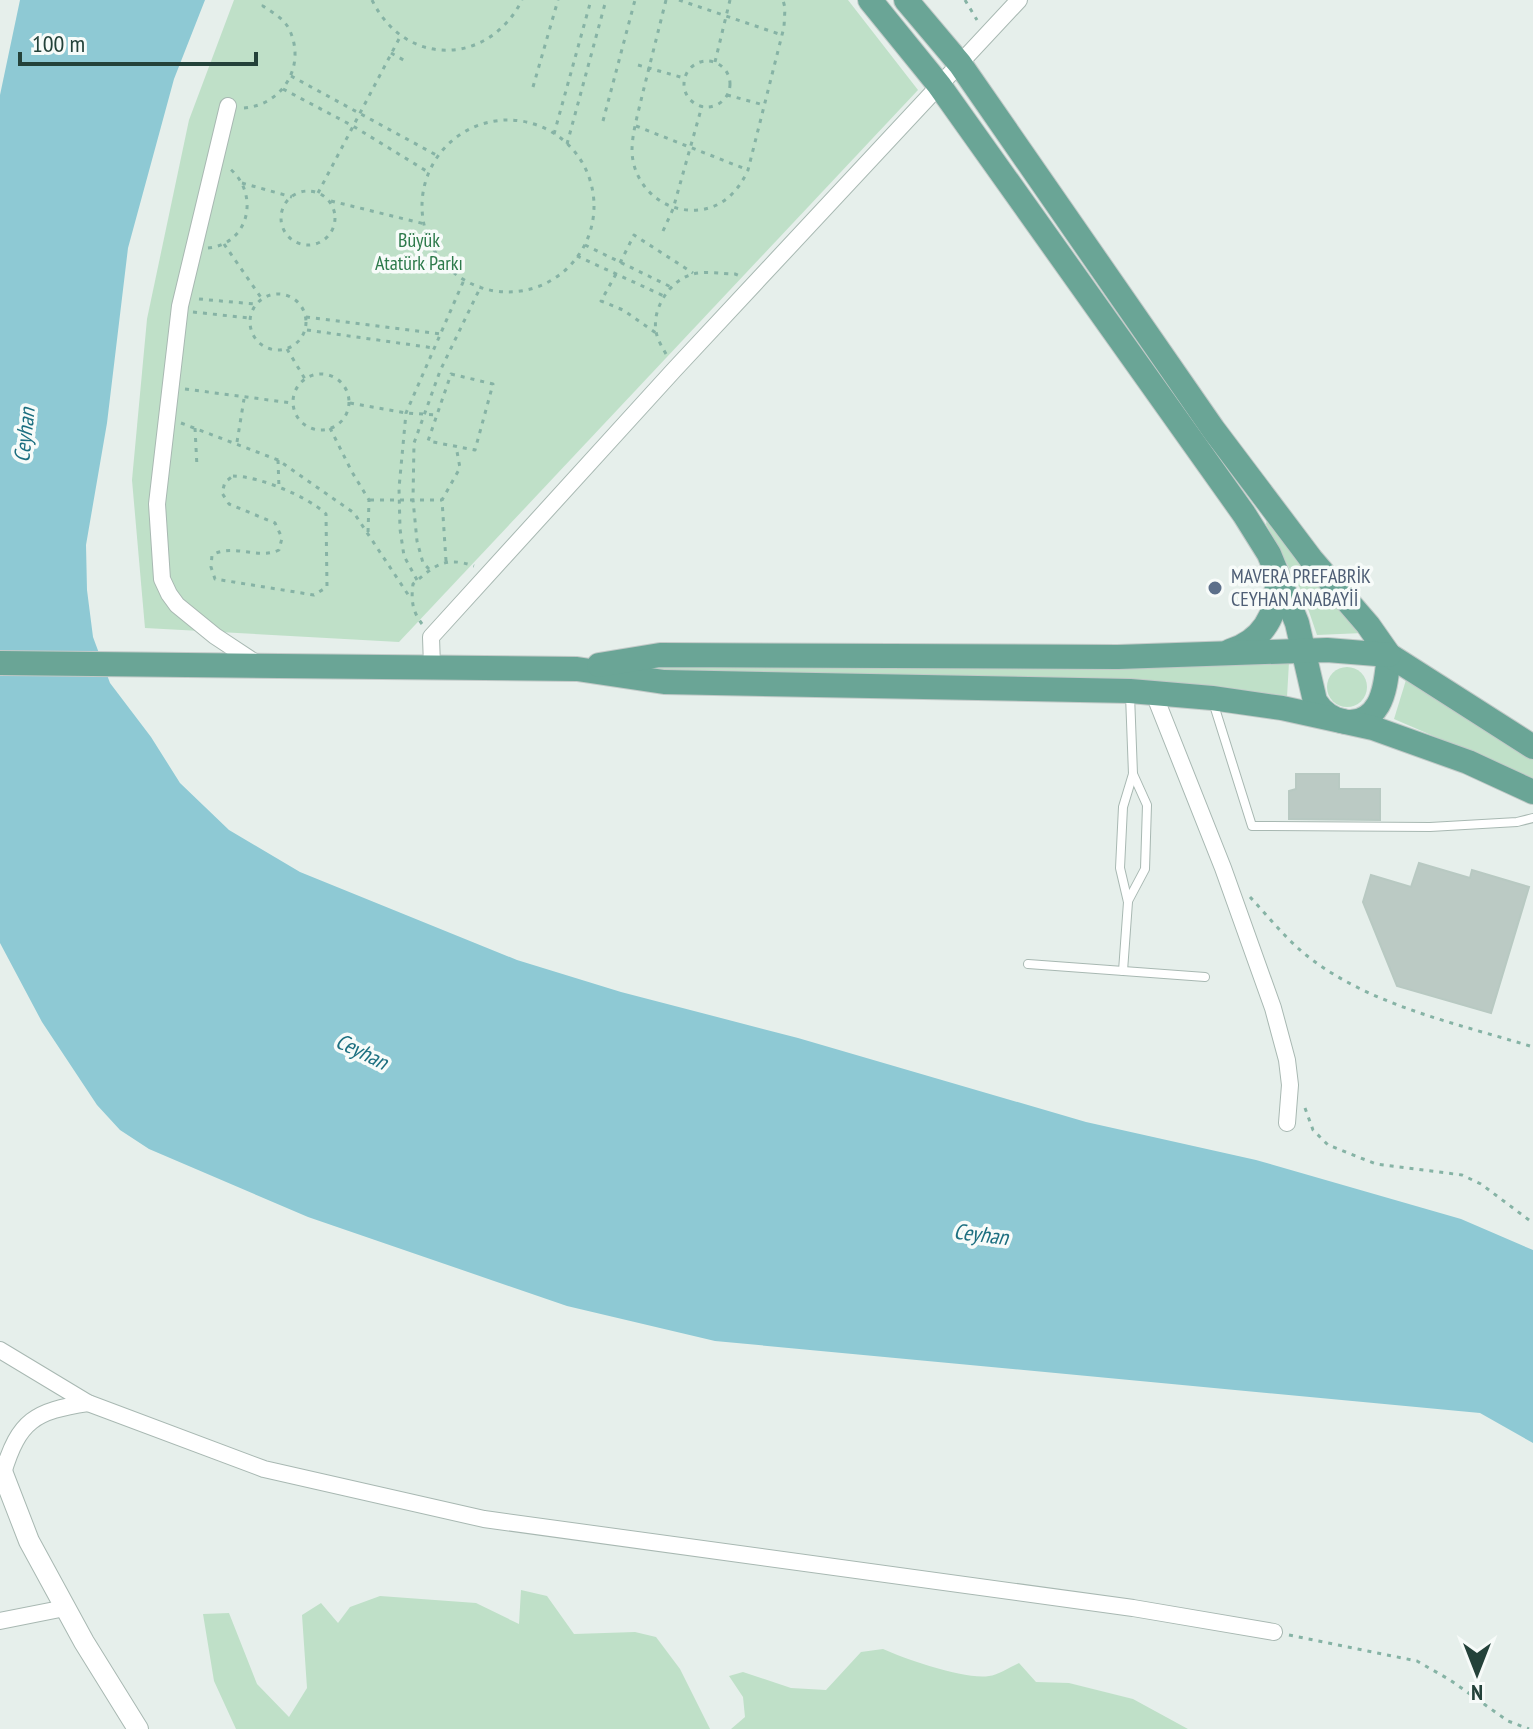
<svg xmlns="http://www.w3.org/2000/svg" width="1533" height="1729" viewBox="0 0 1533 1729" font-family="'PT Sans Narrow',sans-serif">
<rect width="100%" height="100%" fill="#e6efeb"/>
<g fill="#bfe0c8">
<polygon points="234,0 848,0 918,90 399,642 145,628 132,480 147,319 189,120"/>
<polygon points="1267,520 1323,591 1363,633 1317,635 1303,594 1266,524"/>
<polygon points="1289,662 1287,697 1114,678 649,674 649,667 1112,668"/>
<circle cx="1347" cy="687" r="20"/>
<polygon points="1406,680 1533,760 1533,779 1394,719"/>
<polygon points="521,1590 547,1596 574,1634 635,1632 656,1637 680,1669 710,1729 236,1729 214,1681 203,1614 229,1613 257,1684 289,1717 307,1688 302,1615 321,1603 338,1623 350,1607 380,1596 476,1603 519,1624"/>
<path d="M883,1649c22,10 83,31 106,27 9,-1 21,-9 30,-13l17,19 33,1 64,16 55,30h-457l14,-12 -2,-20 -14,-21 14,-4 48,16 35,2 35,-38z"/>
</g>
<polygon fill="#8ec9d4" points="20,0 205,0 174,79 128,248 107,423 86,545 87,590 93,637 110,683 151,737 180,783 229,830 300,872 517,960 621,992 798,1038 1086,1122 1256,1160 1461,1219 1533,1250 1533,1443 1480,1413 715,1341 567,1306 308,1217 149,1149 120,1130 97,1105 42,1022 0,943 0,95"/>
<g fill="#bbcac4" stroke="#b8c9c2" stroke-width="2">
<polygon points="1296,774 1339,774 1339,789 1380,789 1380,820 1289,819 1289,791 1296,789"/>
<polygon points="1419,863 1470,878 1472,870 1529,887 1491,1013 1397,986 1363,902 1371,875 1411,887"/>
</g>
<g fill="none" stroke-linecap="round" stroke-linejoin="round">
<defs>
<g id="service">
<polyline points="1213,702 1252,826 1430,827 1517,822 1533,818"/>
<polyline points="1128,901 1145,869 1147,805 1133,774"/>
<polyline points="1028,964 1205,977"/>
<polyline points="1123,971 1128,902 1120,868 1123,807 1133,774 1130,695"/>
</g>
<g id="minor">
<polyline points="228,106 180,306 157,504 162,579 169,594 177,605 215,636 259,665"/>
<polyline points="432,666 431,637 674,370 1019,0"/>
<polyline points="1154,694 1223,868 1273,1008 1287,1060 1290,1085 1287,1123"/>
<polyline points="0,1350 88,1403 264,1469 484,1519 1133,1608 1274,1632"/>
<path d="M3,1473c16,-53 32,-62 85,-70"/>
<polyline points="0,1621 65,1608"/>
</g>
<polyline id="tertiary" points="0,1466 29,1541 84,1642 138,1729"/>
<g id="primary">
<path d="M870,0l69,85 305,429 25,40 28,69 18,78c14,23 47,31 63,4 8,-14 9,-34 11,-50"/>
<polyline points="906,0 960,64 1213,429 1311,559 1368,625 1389,655 1533,747"/>
<path d="M1230,651c34,-11 48,-37 47,-72"/>
<polyline points="0,663 577,669 664,682 1130,691 1212,698 1282,708 1373,728 1468,762 1533,792"/>
<polyline points="599,665 660,655 1118,657 1327,650 1389,655"/>
</g>
</defs>
<use href="#service" stroke="#a8b8b2" stroke-width="10"/>
<use href="#minor" stroke="#a8b8b2" stroke-width="18"/>
<use href="#tertiary" stroke="#a8b8b2" stroke-width="22"/>
<use href="#primary" stroke="#c2cac8" stroke-width="26"/>
<g stroke="#86b3a5" stroke-width="3" stroke-dasharray="4 6" stroke-linecap="butt">
<path d="M372,0c33,68 117,66 150,0"/>
<path d="M666,0c-8,32 -16,64 -24,96 -4,18 -10,37 -10,55 1,35 31,62 66,59 24,-2 40,-18 50,-40l36,-143 1,-19 -2,-8"/>
<polyline points="679,0 782,35"/>
<polyline points="965,0 977,20"/>
<polyline points="391,53 407,62"/>
<circle cx="707" cy="84" r="23"/>
<polyline points="715,62 730,0"/>
<polyline points="638,65 684,78"/>
<polyline points="291,76 438,156"/>
<polyline points="533,87 558,0"/>
<polyline points="283,89 353,126 428,172"/>
<polyline points="727,95 764,105"/>
<path d="M244,108c38,-3 62,-41 46,-77 -5,-12 -17,-18 -27,-25l2,-6"/>
<circle cx="508" cy="206" r="86"/>
<polyline points="603,121 635,0"/>
<polyline points="636,126 748,170"/>
<polyline points="554,134 591,0"/>
<polyline points="567,144 606,0"/>
<polyline points="242,183 292,197"/>
<circle cx="308" cy="218" r="27"/>
<polyline points="318,193 400,37"/>
<polyline points="331,201 425,224"/>
<polyline points="663,231 673,209 702,106"/>
<polyline points="224,244 262,299"/>
<polyline points="585,245 671,287"/>
<path d="M208,248c42,-4 52,-55 21,-80"/>
<polyline points="577,256 664,296"/>
<polyline points="620,263 634,235 693,273"/>
<polyline points="616,274 601,301 623,310 656,333"/>
<circle cx="278" cy="322" r="28"/>
<polyline points="199,299 255,304"/>
<polyline points="193,312 249,318"/>
<polyline points="306,317 441,334"/>
<polyline points="307,330 434,348"/>
<polyline points="287,349 305,379"/>
<path d="M666,354c-4,-7 -9,-15 -10,-23 -4,-22 13,-49 34,-56 13,-5 32,-1 45,-1l5,2"/>
<polygon points="451,374 493,384 475,450 428,441"/>
<circle cx="321" cy="402" r="28"/>
<polyline points="185,389 292,403"/>
<polyline points="350,403 406,413 437,415"/>
<polyline points="181,423 278,460 354,513 411,599"/>
<polyline points="195,428 197,467"/>
<polyline points="330,428 352,472 369,500 368,533"/>
<polyline points="237,442 244,399"/>
<polyline points="278,460 279,488"/>
<path d="M233,476c25,0 74,20 93,38l1,73 -13,8 -99,-16 -4,-12 1,-12c22,-12 46,5 67,-5l3,-12 -7,-15 -46,-19 -7,-11 3,-11z"/>
<polyline points="370,500 442,500"/>
<polyline points="446,561 442,500 460,468 456,446"/>
<polyline points="429,569 423,563 417,541 413,500 414,443 440,371 481,286"/>
<polyline points="417,580 404,556 400,529 399,488 406,413 464,280"/>
<path d="M422,624c-10,-13 -11,-25 -9,-40 22,-19 32,-28 61,-18"/>
<path d="M1250,897c18,19 35,41 56,58 64,51 150,68 227,92"/>
<polyline points="1305,1108 1313,1130 1328,1145 1376,1164 1462,1175 1481,1184 1533,1223"/>
<polyline points="1289,1635 1417,1661 1450,1680 1508,1721 1529,1729"/>
</g>
<use href="#service" stroke="#fff" stroke-width="8"/>
<use href="#minor" stroke="#fff" stroke-width="16"/>
<use href="#tertiary" stroke="#fff" stroke-width="20"/>
<use href="#primary" stroke="#6aa596" stroke-width="24"/>
</g>
<circle fill="#5c6f8a" stroke="#f7fbf9" stroke-width="3" cx="1215" cy="588" r="8"/>
<g text-anchor="middle" stroke-width="7" stroke-linejoin="round" paint-order="stroke">
<g font-size="20" fill="#2d7a4b" stroke="#f7fbf9">
<text x="419" y="247">Büyük<tspan x="419" dy="23">Atatürk Parkı</tspan></text>
</g>
<g font-size="20" fill="#4e5e75" stroke="#f7fbf9" text-anchor="start">
<text x="1231" y="583">MAVERA PREFABRİK<tspan x="1231" dy="23">CEYHAN ANABAYİİ</tspan></text>
</g>
<g font-size="22" font-style="italic" fill="#1c6f80" stroke="#f7fbf9">
<text transform="translate(24 435) rotate(-84)" y="8">Ceyhan</text>
<text transform="translate(362 1051) rotate(26)" y="8">Ceyhan</text>
<text transform="translate(981 1234) rotate(7)" y="8">Ceyhan</text>
</g>
</g>
<g transform="translate(1477 1673) rotate(180)" stroke="#f7fbf9" stroke-width="6" paint-order="stroke">
<path d="M0-6L14 30L0 20L-14 30Z" fill="#24423a"/>
<text y="-12" font-size="22" font-weight="bold" text-anchor="middle" fill="#24423a">N</text>
</g>
<path d="M20 52v12h236v-12" fill="none" stroke="#24423a" stroke-width="4"/>
<text x="32" y="52" font-size="24" fill="#24423a" stroke="#f7fbf9" stroke-width="6" paint-order="stroke">100 m</text>
</svg>
